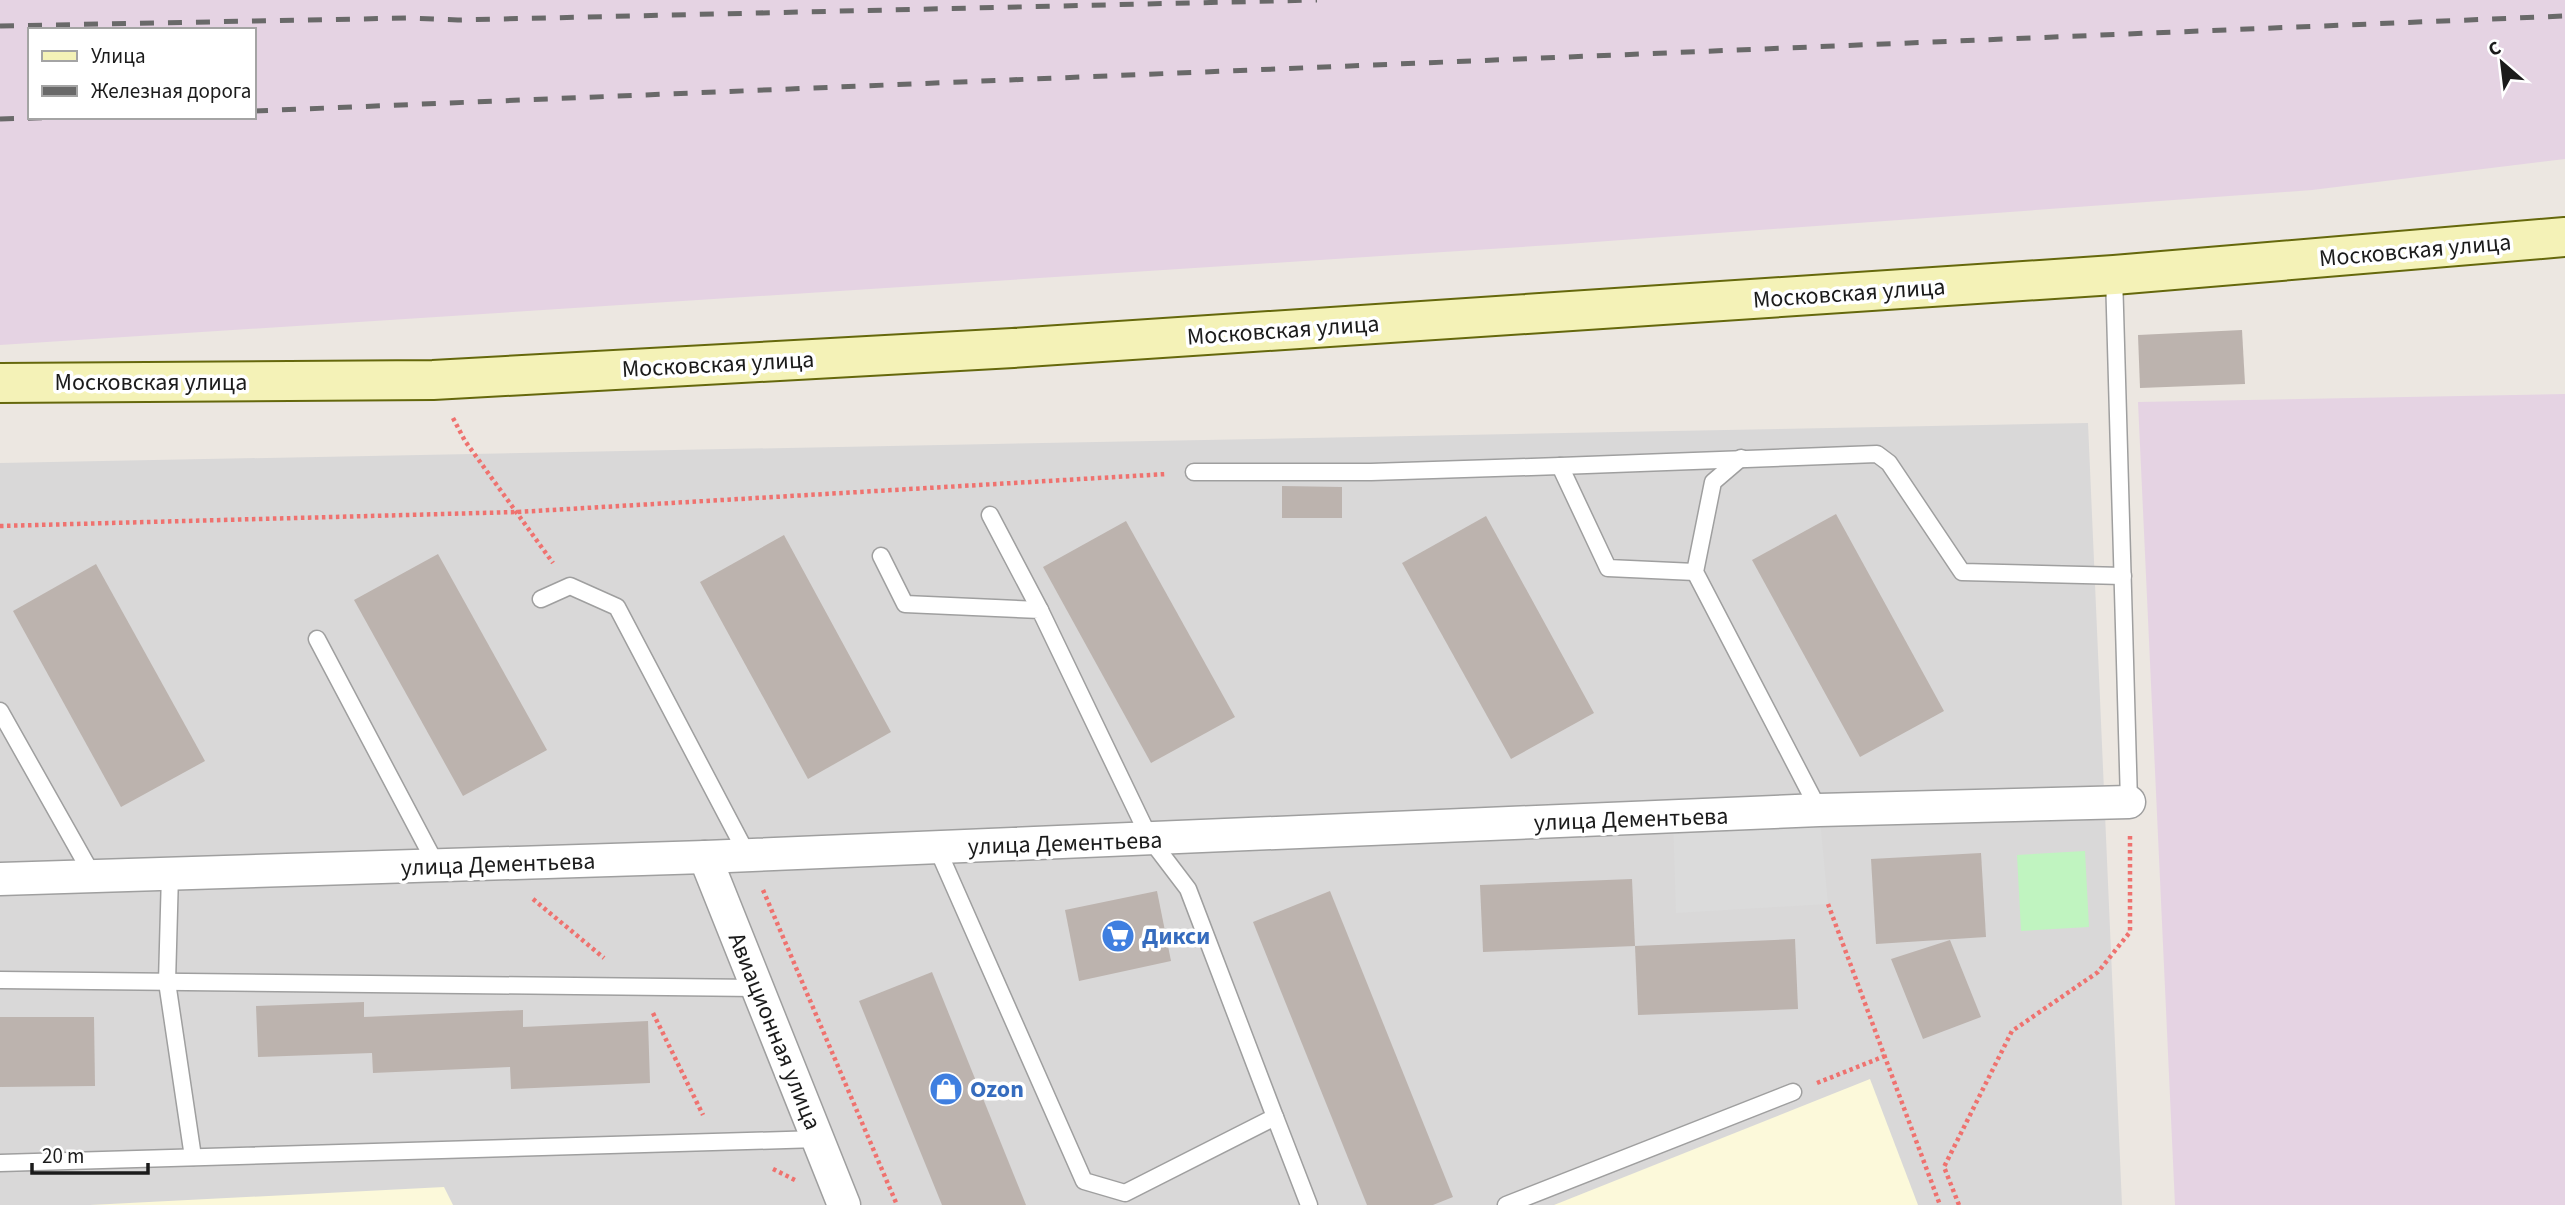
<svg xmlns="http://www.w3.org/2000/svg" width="2565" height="1205" viewBox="0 0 2565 1205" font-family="'Source Sans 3',sans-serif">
<rect width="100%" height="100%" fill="#ece7e1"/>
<polygon fill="#d9d8d8" points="2088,423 2122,1205 0,1205 0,463"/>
<g fill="#e5d3e3" fill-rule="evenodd">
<path d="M0,0h2565v159l-253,31 -745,54 -1567,101zM30,30h224v87h-224z"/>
<polygon points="2565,394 2565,1205 2175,1205 2138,402"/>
</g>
<g fill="#fcf9da">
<polygon points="1870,1079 1918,1205 1554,1205"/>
<polygon points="444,1187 453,1205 90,1205"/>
</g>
<polygon fill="#c0f4c0" points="2085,851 2089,927 2021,931 2017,855"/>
<polygon fill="#dbdbdb" points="1819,810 1828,904 1676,913 1673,817"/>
<g fill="#bcb3ae">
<polygon points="2242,330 2245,384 2140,388 2138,335"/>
<polygon points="1282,486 1342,487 1342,518 1282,518"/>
<polygon points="1836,514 1944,711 1860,757 1752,560"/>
<polygon points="1486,516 1594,713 1511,759 1402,563"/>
<polygon points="1126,521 1235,717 1151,763 1043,567"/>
<polygon points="784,535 891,732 808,779 700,582"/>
<polygon points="438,554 547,750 463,796 354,600"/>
<polygon points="96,564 205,761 121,807 13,611"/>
<polygon points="1981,853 1986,937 1876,944 1871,859"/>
<polygon points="1632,879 1635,946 1483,952 1480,885"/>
<polygon points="1157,891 1171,961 1079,981 1065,910"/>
<polygon points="1330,891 1453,1197 1433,1205 1367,1205 1253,922"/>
<polygon points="1795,939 1798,1009 1638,1015 1635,946"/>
<polygon points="1950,940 1981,1017 1923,1039 1891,959"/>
<polygon points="932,972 1026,1205 942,1205 859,1001"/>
<polygon points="364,1002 364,1017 523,1010 523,1027 648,1021 650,1083 511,1089 510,1067 373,1073 372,1053 258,1057 256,1006"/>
<polygon points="0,1017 94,1017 95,1086 0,1087"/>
</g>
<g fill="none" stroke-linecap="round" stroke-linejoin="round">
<defs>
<g id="lane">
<polyline points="2114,275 2129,802"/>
<polyline points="1741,458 1713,482 1695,572 1819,810"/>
<polyline points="1560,466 1877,454 1889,463 1962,572 2123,576"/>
<polyline points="1194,472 1371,472 1560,466 1608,568 1695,572"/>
<polyline points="990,515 1040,610"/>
<polyline points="881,556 905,604 1040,610 1150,839 1188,889 1275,1117 1125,1193 1084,1181 937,848"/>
<polyline points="541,599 570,586 617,607 748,856"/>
<polyline points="317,639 437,866"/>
<polyline points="0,711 93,876"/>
<polyline points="170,874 167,982 193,1157"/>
<polyline points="0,980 757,988"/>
<polyline points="1275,1117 1309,1205"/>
<polyline points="0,1163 818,1139"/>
<polyline points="1506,1205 1793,1092"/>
</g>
<g id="street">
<polyline points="705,857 844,1205"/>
<polyline points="0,879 705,857 1819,810 2129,802"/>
</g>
<polyline id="secondary" points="0,383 433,380 1013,348 2114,275 2565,237"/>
</defs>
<use href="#lane" stroke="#9f9f9f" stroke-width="19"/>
<use href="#street" stroke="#9f9f9f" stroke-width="35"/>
<use href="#secondary" stroke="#65680c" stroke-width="42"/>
<g stroke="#ef726f" stroke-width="4.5" stroke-dasharray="3.5 3.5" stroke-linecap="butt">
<polyline points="453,418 465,441 553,563"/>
<polyline points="0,526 517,512 1167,474"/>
<polyline points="763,890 897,1205"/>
<polyline points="533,899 604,958"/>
<polyline points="1828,904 1940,1205"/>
<polyline points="653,1013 703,1115"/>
<polyline points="1817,1083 1885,1056"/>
<polyline points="773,1169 797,1181"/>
<polyline points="1959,1205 1944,1167 2012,1031 2098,972 2130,932 2130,836"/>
</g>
<use href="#lane" stroke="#fff" stroke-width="16"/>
<use href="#street" stroke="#fff" stroke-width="32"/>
<use href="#secondary" stroke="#f4f2b7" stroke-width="38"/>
<g stroke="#696969" stroke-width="5" stroke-dasharray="14 14" stroke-linecap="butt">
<polyline points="0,26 409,18 458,20 1317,0"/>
<polyline points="254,111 2565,16"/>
<polyline points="0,119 67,117"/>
</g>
</g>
<defs>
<symbol id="supermarket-disc" viewBox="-11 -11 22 22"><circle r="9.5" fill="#3f7fe0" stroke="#fff"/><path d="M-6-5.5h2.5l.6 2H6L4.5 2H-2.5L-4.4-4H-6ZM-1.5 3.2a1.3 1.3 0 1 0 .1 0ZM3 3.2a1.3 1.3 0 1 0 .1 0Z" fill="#fff"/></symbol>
<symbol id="shop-disc" viewBox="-11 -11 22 22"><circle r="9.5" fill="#3f7fe0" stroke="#fff"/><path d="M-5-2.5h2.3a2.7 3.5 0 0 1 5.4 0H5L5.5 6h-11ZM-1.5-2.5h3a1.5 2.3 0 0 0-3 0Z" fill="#fff"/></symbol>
</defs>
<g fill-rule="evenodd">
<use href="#supermarket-disc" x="1099" y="917" width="38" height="38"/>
<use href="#shop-disc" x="927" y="1070" width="38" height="38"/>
</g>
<g text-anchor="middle" stroke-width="7" stroke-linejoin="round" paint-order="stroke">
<g font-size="24" fill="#1b1b1b" stroke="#fff">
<text transform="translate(2415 250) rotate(-5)" y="8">Московская улица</text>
<text transform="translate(1849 293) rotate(-4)" y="8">Московская улица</text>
<text transform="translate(1283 330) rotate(-4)" y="8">Московская улица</text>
<text transform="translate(718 364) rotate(-3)" y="8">Московская улица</text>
<text x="151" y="390">Московская улица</text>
<text transform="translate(1631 819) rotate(-2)" y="8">улица Дементьева</text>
<text transform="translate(1065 843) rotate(-2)" y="8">улица Дементьева</text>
<text transform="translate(498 864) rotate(-2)" y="8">улица Дементьева</text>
<text transform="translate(775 1031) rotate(68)" y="8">Авиационная улица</text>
</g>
<g font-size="24" font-weight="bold" fill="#366cbe" stroke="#fff" text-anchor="start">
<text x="1142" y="944">Дикси</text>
<text x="970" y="1097">Ozon</text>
</g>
</g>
<rect x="28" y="28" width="228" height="91" fill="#ffffff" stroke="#a4a4a4" stroke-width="2"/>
<rect x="42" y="51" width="35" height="10" fill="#f4f2b7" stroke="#a4a4a4" stroke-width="2"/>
<text x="91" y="63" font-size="21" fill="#1b1b1b">Улица</text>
<rect x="42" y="86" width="35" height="10" fill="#696969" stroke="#a4a4a4" stroke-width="2"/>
<text x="91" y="98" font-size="21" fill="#1b1b1b">Железная дорога</text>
<g transform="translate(2502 63) rotate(332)" stroke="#ffffff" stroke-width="5" paint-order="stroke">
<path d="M0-5L12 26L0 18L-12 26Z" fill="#1b1b1b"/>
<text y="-10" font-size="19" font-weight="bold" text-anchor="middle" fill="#1b1b1b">С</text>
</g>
<path d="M32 1163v10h116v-10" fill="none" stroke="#1b1b1b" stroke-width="3.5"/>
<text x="42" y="1163" font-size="21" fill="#1b1b1b" stroke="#ffffff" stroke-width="5" paint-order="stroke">20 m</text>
</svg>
